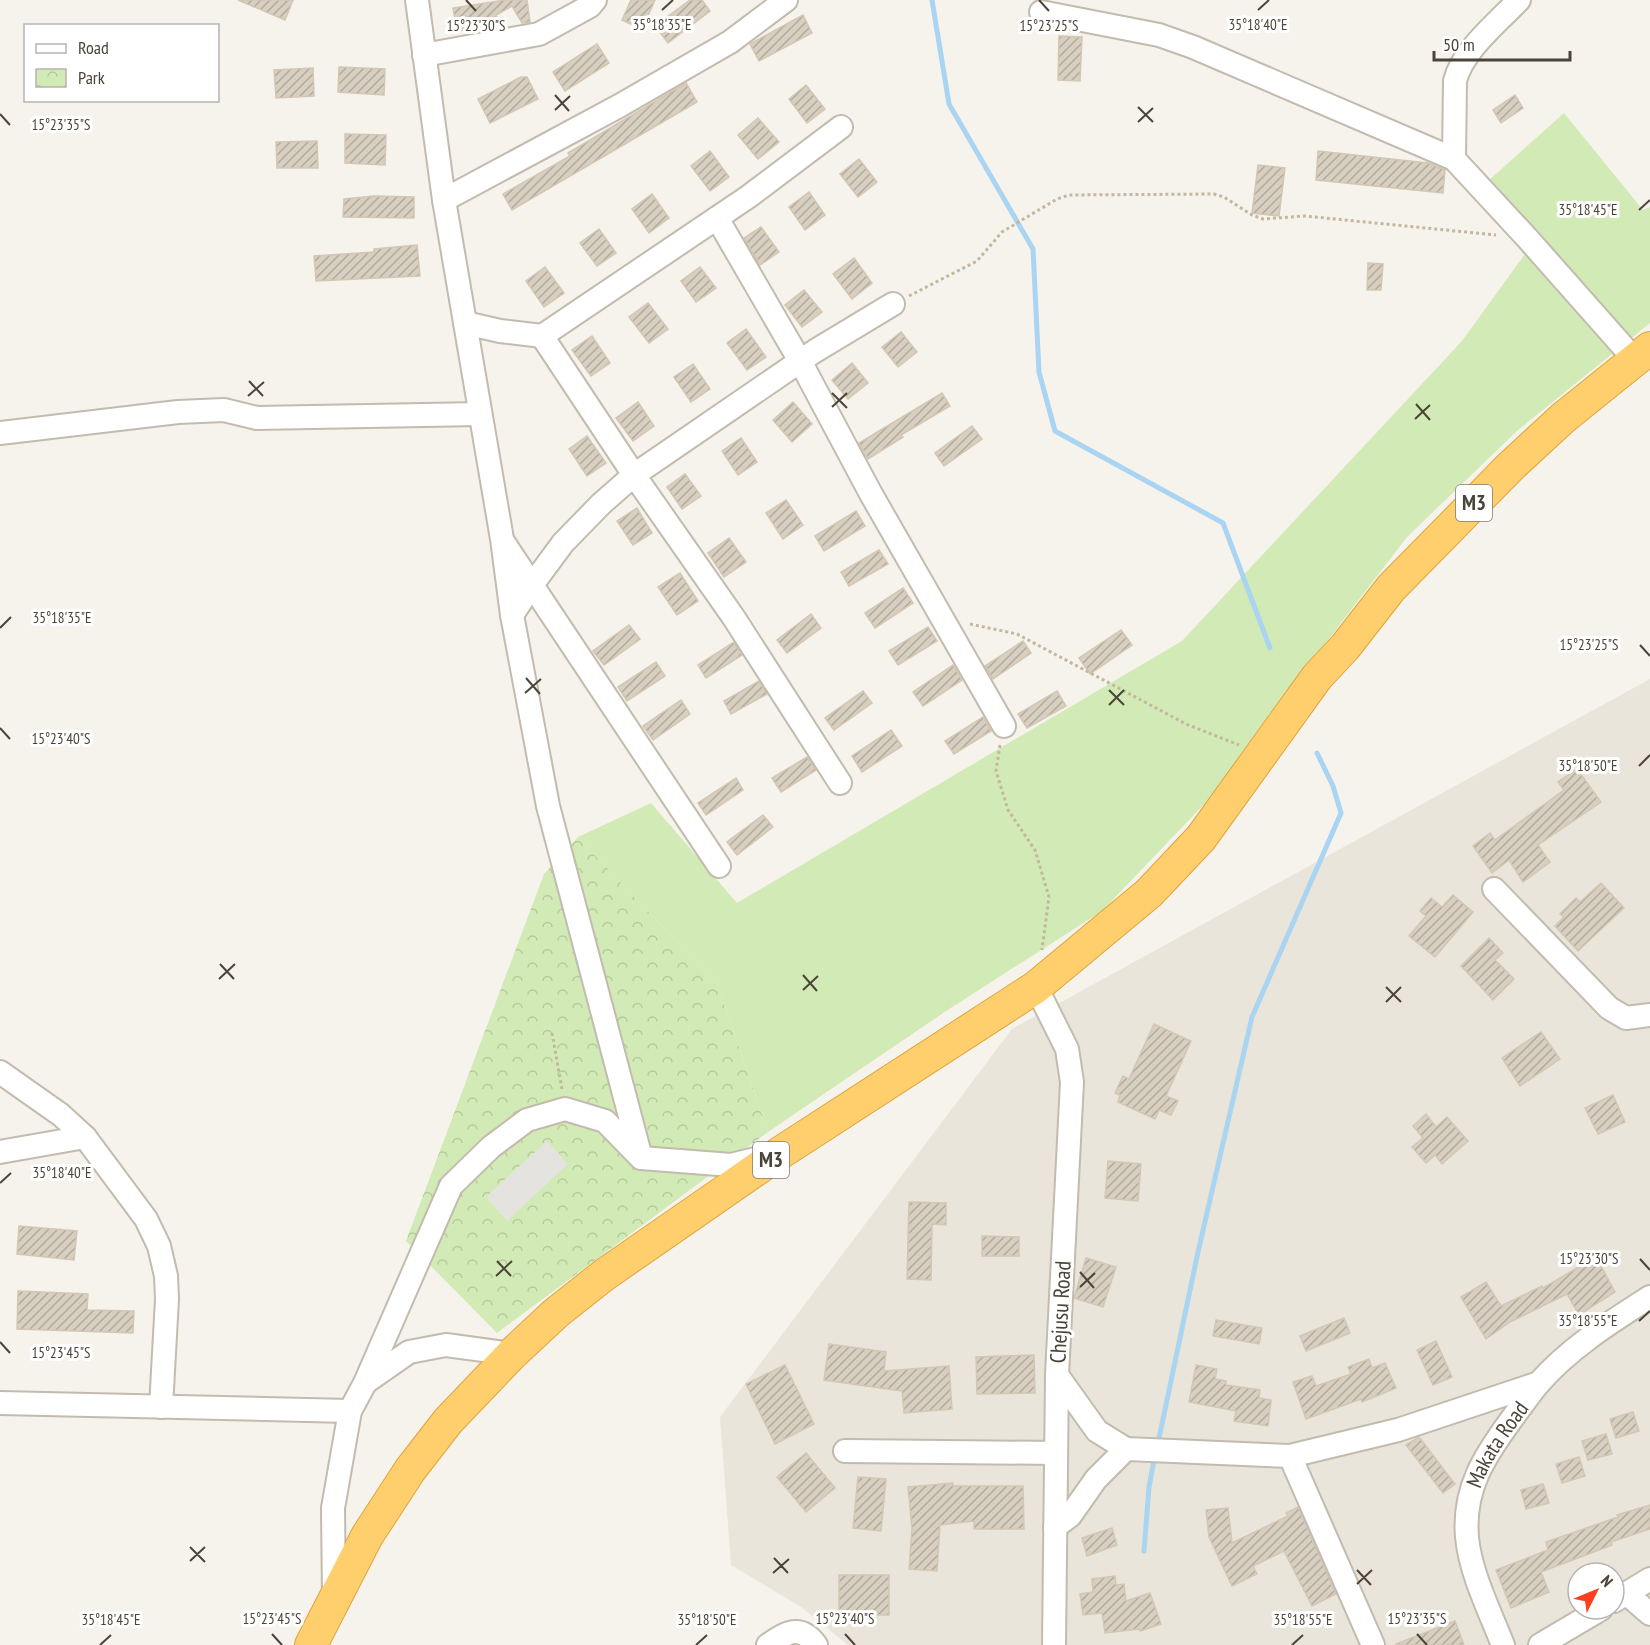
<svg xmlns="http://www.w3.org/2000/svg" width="1650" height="1645" viewBox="0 0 1650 1645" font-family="'PT Sans Narrow',sans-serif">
<defs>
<pattern id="park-crowns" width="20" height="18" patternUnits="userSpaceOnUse" patternTransform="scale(1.5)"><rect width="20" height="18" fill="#d2eab5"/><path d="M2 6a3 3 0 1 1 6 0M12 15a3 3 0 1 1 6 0" fill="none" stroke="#b6ca9c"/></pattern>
<pattern id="building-hatch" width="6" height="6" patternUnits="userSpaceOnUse" patternTransform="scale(1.5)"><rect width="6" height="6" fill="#d8cfc1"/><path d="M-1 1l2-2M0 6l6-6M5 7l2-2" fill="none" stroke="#b1aa9e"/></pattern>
</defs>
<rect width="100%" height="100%" fill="#f6f3ec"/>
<path fill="#eae5da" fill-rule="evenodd" d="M1650,679v966h-802l-47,-38 -70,-42 -11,-148 292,-388zM1578,1573h36v36h-36z"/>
<polygon fill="url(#park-crowns)" points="578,837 718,986 768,1132 497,1333 406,1241 544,874"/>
<polygon fill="#d2eab5" points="1564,113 1643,210 1650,207 1650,323 1518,430 1407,537 1245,748 1211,797 1102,911 946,1011 768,1132 718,986 578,837 651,803 737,903 1182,641 1462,341 1530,247 1479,189"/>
<polygon fill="#e5e3e0" points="547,1141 568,1164 507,1221 486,1197"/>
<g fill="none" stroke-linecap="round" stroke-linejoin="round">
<g stroke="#a9d4f2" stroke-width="5">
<polyline points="932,0 949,104 1033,249 1039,372 1055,431 1223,523 1270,648"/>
<polyline points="1158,1443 1198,1252 1252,1017 1341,813 1333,786 1317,753"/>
<polyline points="1144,1551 1149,1487 1155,1455"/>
</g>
</g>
<g fill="url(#building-hatch)" stroke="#d3c7b4" stroke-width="1.5">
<polygon points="238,0 293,0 285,20"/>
<polygon points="505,0 527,0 530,22 522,23 512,6 496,15 500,25 457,31 453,8"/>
<polygon points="631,0 655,0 642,29 622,20"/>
<polygon points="690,0 702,0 710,11 668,43 655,26"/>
<polygon points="803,15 812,33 759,61 750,44"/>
<polygon points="1059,36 1082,37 1080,81 1058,80"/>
<polygon points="597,44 609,63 565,91 553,72"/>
<polygon points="339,67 385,69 384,95 338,92"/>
<polygon points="313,68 314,96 276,98 274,70"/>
<polygon points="521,77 527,77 538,99 490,123 478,99"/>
<polygon points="686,83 697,102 512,210 503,194 570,156 568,153"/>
<polygon points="806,85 825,109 807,123 789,99"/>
<polygon points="1515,95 1523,108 1501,123 1493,110"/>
<polygon points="758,118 779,142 758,159 738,135"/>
<polygon points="345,134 386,135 385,165 345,163"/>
<polygon points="317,141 318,168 277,168 276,142"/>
<polygon points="710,151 729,177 710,191 691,166"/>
<polygon points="1318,151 1428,163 1445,170 1443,193 1316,180"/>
<polygon points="859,159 877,182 858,197 840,174"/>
<polygon points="1258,165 1285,168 1279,216 1252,213"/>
<polygon points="809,192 825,215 805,230 789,207"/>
<polygon points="652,194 669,218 649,233 632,209"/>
<polygon points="374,196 414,197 414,218 343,217 344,199"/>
<polygon points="761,227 779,252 760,265 744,238"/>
<polygon points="599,229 616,253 597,266 580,243"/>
<polygon points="417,245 420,276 316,281 314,256 374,252 374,249"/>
<polygon points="854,258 872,283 852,299 833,274"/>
<polygon points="1368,263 1383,264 1381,290 1367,290"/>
<polygon points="545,267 564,293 544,307 526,281"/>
<polygon points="700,267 716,288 696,302 681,281"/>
<polygon points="804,290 822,312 802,327 785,305"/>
<polygon points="648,303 668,329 649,343 629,317"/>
<polygon points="746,329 766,357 747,370 727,343"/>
<polygon points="901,332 917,352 898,367 882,347"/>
<polygon points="592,336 610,363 591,376 572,350"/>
<polygon points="852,363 868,383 848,399 832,380"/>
<polygon points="693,364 710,389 691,402 674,377"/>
<polygon points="942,393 950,406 901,435 903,437 868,459 859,443"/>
<polygon points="638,402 654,426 633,441 616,418"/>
<polygon points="793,402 812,424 792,442 773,420"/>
<polygon points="972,426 982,439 944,466 935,453"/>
<polygon points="587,436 606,463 587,476 569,449"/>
<polygon points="741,438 757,462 738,475 722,451"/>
<polygon points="685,474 701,496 682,509 667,487"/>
<polygon points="786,500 803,525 783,539 766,513"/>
<polygon points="637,508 652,533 633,545 617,521"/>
<polygon points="856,511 865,526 824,551 815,536"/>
<polygon points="729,538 746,562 724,577 708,553"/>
<polygon points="879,550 888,564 849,586 841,572"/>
<polygon points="680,573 698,601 677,615 658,587"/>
<polygon points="903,588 913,603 875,628 865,613"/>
<polygon points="811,614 821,628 787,653 777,640"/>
<polygon points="629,625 640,639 604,665 593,651"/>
<polygon points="928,627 937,641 898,665 889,651"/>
<polygon points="1121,630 1132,645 1090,674 1079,658"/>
<polygon points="1023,641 1031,653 993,679 985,666"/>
<polygon points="734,642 742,655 706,678 698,665"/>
<polygon points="656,662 665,676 627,701 618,687"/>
<polygon points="953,665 962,680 923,706 913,692"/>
<polygon points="759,681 767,694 731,714 724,701"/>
<polygon points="863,691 872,703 834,730 825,718"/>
<polygon points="1057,691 1066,706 1027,728 1018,714"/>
<polygon points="681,700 690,714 653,740 643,726"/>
<polygon points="983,717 991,731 954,754 945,741"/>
<polygon points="891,730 902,746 862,772 852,756"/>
<polygon points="807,757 816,770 781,792 772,778"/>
<polygon points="1577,769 1601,802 1538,845 1550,862 1523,882 1509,860 1492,873 1473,846 1490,833 1495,840 1564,790 1558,782"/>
<polygon points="736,778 743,790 706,815 698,803"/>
<polygon points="763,815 773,827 737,855 727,842"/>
<polygon points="1601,883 1624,908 1578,951 1555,926 1564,917 1560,914 1576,898 1580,902"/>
<polygon points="1453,895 1473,912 1435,957 1409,936 1426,916 1420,911 1431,898 1442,907"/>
<polygon points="1489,938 1503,953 1495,960 1514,979 1493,1000 1461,966"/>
<polygon points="1154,1024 1191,1041 1166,1096 1178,1101 1171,1115 1159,1110 1155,1119 1118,1102 1120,1095 1115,1093 1123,1076 1129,1079"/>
<polygon points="1541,1032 1560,1059 1520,1086 1502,1058"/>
<polygon points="1613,1095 1625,1122 1598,1134 1585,1108"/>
<polygon points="1426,1114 1436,1127 1447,1117 1468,1141 1442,1164 1435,1155 1426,1163 1412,1147 1423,1138 1413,1126"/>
<polygon points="1108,1161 1141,1164 1138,1201 1105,1198"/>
<polygon points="909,1202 946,1203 946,1225 932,1224 931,1280 907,1279"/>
<polygon points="19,1226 77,1231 74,1260 17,1254"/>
<polygon points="982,1236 1019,1237 1019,1256 982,1256"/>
<polygon points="1596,1257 1615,1292 1579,1315 1567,1294 1510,1322 1486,1339 1461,1297 1486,1282 1501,1306 1542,1286 1543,1288"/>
<polygon points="1086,1258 1116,1267 1103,1307 1074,1298"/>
<polygon points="18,1291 88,1294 87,1310 134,1311 133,1333 17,1329"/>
<polygon points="1344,1318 1350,1333 1306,1351 1300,1336"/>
<polygon points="1216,1320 1262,1328 1259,1344 1213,1336"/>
<polygon points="1436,1341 1452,1377 1433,1385 1417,1350"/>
<polygon points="829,1344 886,1352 884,1371 949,1366 952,1409 904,1413 902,1391 824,1380"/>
<polygon points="1034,1355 1035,1393 977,1394 976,1357"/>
<polygon points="1369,1359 1372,1368 1385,1363 1396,1388 1362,1402 1361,1399 1306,1419 1293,1382 1312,1376 1316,1386 1351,1374 1348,1367"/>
<polygon points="785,1365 814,1424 775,1444 746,1384"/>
<polygon points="1196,1365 1217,1369 1215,1379 1226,1381 1226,1385 1260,1390 1259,1398 1271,1400 1268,1426 1234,1421 1236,1411 1189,1402"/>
<polygon points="1633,1412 1639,1431 1616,1438 1610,1419"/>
<polygon points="1606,1434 1612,1454 1588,1460 1582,1441"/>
<polygon points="1419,1437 1455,1484 1443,1493 1406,1445"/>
<polygon points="806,1453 835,1488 806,1512 777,1477"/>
<polygon points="1579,1457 1585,1476 1562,1483 1556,1464"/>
<polygon points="858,1477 886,1479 881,1531 853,1528"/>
<polygon points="953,1483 953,1486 1023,1486 1024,1529 974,1529 974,1521 940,1525 937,1571 909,1569 912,1528 908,1487"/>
<polygon points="1543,1484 1549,1503 1526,1509 1521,1490"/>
<polygon points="1650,1505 1650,1529 1611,1542 1612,1545 1541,1572 1549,1592 1511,1608 1496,1570 1548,1550 1546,1542 1618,1517 1617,1515"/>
<polygon points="1298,1507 1336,1594 1312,1606 1284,1551 1253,1566 1257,1574 1232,1586 1209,1537 1206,1510 1228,1508 1232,1543 1288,1516 1286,1513"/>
<polygon points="1112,1528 1117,1545 1087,1556 1082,1538"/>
<rect x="839" y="1575" width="50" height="40"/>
<polygon points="1115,1576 1116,1585 1124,1584 1126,1601 1150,1593 1161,1624 1140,1631 1139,1629 1105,1633 1102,1613 1083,1615 1080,1594 1093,1592 1092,1579"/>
<polygon points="1455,1621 1464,1645 1396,1645 1396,1644"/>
</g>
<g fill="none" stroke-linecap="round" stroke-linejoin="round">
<defs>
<g id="minor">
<polyline points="417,0 444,200 502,539 512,615 548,806 641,1158"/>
<polyline points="1041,12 1159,35 1193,47 1454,159 1528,239 1635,360"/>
<polyline points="424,55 539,34 590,6 595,0"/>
<path d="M1454,159l1,-78c7,-30 43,-59 64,-81"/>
<polyline points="444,200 619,106 730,42 786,0"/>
<polyline points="717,218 800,361 871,494 1004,726"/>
<polyline points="465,323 500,331 542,336 748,197 841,127"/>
<polyline points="542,336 634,475 734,618 840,783"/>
<polyline points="0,433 178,412 224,410 257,418 480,414"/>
<polyline points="504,543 719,866"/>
<polyline points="512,615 532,585 563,543 601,504 634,475 815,351 893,304"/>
<polyline points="1494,889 1609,1008 1626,1018 1650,1015"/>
<polyline points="1036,987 1067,1049 1072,1082 1057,1375 1054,1645"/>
<polyline points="0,1072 61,1115 85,1137 146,1219 159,1246 166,1276 167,1299 161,1407"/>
<polyline points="0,1152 85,1137"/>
<polyline points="1057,1375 1097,1431 1126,1449 1290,1456 1373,1645"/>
<polyline points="366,1382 409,1352 446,1345 512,1354"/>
<polyline points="0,1403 350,1411"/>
<polyline points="845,1451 1056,1453"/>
<polyline points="1290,1456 1398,1430 1539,1383"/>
<polyline points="1055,1527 1070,1516 1096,1479 1126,1449"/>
<polyline points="1627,1594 1650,1614"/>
<polyline points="334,1596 333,1508 350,1411 365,1383 451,1186 491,1147 527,1120 565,1109 605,1121 641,1158 731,1165 767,1156"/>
<polyline points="1614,1601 1650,1579"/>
<path d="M768,1645c18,-12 32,-22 48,0"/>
<path id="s1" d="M1503,1645c-13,-33 -33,-73 -36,-108 -4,-48 17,-80 44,-117 9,-12 18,-25 27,-36 31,-36 73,-62 112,-87"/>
<polyline points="1540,1645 1601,1609"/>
</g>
<polyline id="highway" points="311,1645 367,1536 410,1470 448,1421 512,1354 556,1313 604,1275 780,1153 1036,987 1149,893 1201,838 1317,677 1345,647 1391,588 1511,466 1563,418 1650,348"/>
</defs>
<use href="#minor" stroke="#c2bbae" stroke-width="26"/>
<use href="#highway" stroke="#e0a43c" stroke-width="34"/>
<g stroke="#c4b79f" stroke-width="3" stroke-dasharray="3 3" stroke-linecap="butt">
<polyline points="909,296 977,261 1002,232 1057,199 1069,195 1214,194 1224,197 1252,215 1263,219 1305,216 1496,235"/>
<polyline points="970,624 1017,634 1186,724 1239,745"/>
<polyline points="1000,745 996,771 1008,810 1035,850 1049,897 1042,950"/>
<polyline points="552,1033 562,1089"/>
</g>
<use href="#minor" stroke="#fff" stroke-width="22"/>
<use href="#highway" stroke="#ffcf6e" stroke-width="32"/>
</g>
<path fill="none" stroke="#4b4439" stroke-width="2" d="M466,0l10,11M1039,0l10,11M662,10l11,-10M1258,10l11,-10M555,95l14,16M1138,107l15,15M555,110l15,-14M0,114l10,11M1138,122l15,-14M1639,210l11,-10M249,381l14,15M832,393l15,15M248,396l16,-14M1416,404l14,16M832,407l15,-14M1415,419l15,-14M0,628l11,-11M1640,645l10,11M526,678l14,16M1109,690l15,15M525,693l16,-14M1109,705l15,-15M0,728l10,11M1639,766l11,-11M220,964l14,15M803,975l14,16M219,979l16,-15M1386,987l15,15M803,990l15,-14M1386,1002l15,-15M0,1183l11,-10M1640,1259l10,11M497,1261l14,15M1080,1272l14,16M496,1276l16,-15M1080,1287l15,-14M1639,1321l11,-10M0,1342l10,11M190,1547l15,15M774,1558l14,15M190,1561l15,-14M1357,1570l14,15M773,1573l16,-14M1357,1584l15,-14M272,1634l10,11M845,1634l10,11M1417,1634l10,11M100,1645l11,-10M696,1645l11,-10M1292,1645l11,-10"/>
<g text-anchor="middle" stroke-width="6" stroke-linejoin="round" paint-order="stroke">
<g fill="#fff" stroke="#817c74" stroke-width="1.5">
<rect x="1456" y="485" width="36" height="36" rx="4.5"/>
<rect x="753" y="1142" width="36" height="36" rx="4.5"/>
</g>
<g font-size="21" font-weight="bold" fill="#4b4439">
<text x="1474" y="510">M3</text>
<text x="771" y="1167">M3</text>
</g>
<g font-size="22" fill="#4b4439" stroke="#fff">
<text transform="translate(1060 1312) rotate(-87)" y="8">Chejusu Road</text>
<text dy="8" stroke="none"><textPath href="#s1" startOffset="214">Makata Road</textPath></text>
</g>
</g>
<g font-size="15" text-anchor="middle" fill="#4b4439" stroke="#fff" stroke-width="6" stroke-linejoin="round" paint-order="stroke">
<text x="662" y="30">35°18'35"E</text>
<text x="1258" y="30">35°18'40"E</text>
<text x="476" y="31">15°23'30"S</text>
<text x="1049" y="31">15°23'25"S</text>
<text x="61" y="130">15°23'35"S</text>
<text x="1588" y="215">35°18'45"E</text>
<text x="62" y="623">35°18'35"E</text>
<text x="1589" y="650">15°23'25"S</text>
<text x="61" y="744">15°23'40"S</text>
<text x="1588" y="771">35°18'50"E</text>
<text x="62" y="1178">35°18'40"E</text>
<text x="1589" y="1264">15°23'30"S</text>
<text x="1588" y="1326">35°18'55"E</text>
<text x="61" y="1358">15°23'45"S</text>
<text x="272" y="1624">15°23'45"S</text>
<text x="845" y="1624">15°23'40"S</text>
<text x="1417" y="1624">15°23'35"S</text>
<text x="111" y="1625">35°18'45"E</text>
<text x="707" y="1625">35°18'50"E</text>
<text x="1303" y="1625">35°18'55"E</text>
</g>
<rect x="24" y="24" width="195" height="78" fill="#ffffff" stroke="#b7b4b0" stroke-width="1.5"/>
<rect x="36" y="44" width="30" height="9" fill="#ffffff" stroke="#b7b4b0" stroke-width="1.5"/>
<text x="78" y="54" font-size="18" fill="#4b4439">Road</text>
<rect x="36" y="69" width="30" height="18" fill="url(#park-crowns)" stroke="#b7b4b0" stroke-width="1.5"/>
<text x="78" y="84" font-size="18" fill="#4b4439">Park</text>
<g transform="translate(1596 1591) rotate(47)"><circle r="28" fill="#ffffff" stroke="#b7b4b0" stroke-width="1.5"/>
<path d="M0-4.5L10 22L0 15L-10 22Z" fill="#fc3f1d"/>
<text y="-9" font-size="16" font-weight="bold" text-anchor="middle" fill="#4b4439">N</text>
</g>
<path d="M1434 51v9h136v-9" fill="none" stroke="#4b4439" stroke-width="3"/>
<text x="1443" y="51" font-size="18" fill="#4b4439" stroke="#ffffff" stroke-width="4.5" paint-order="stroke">50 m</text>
</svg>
